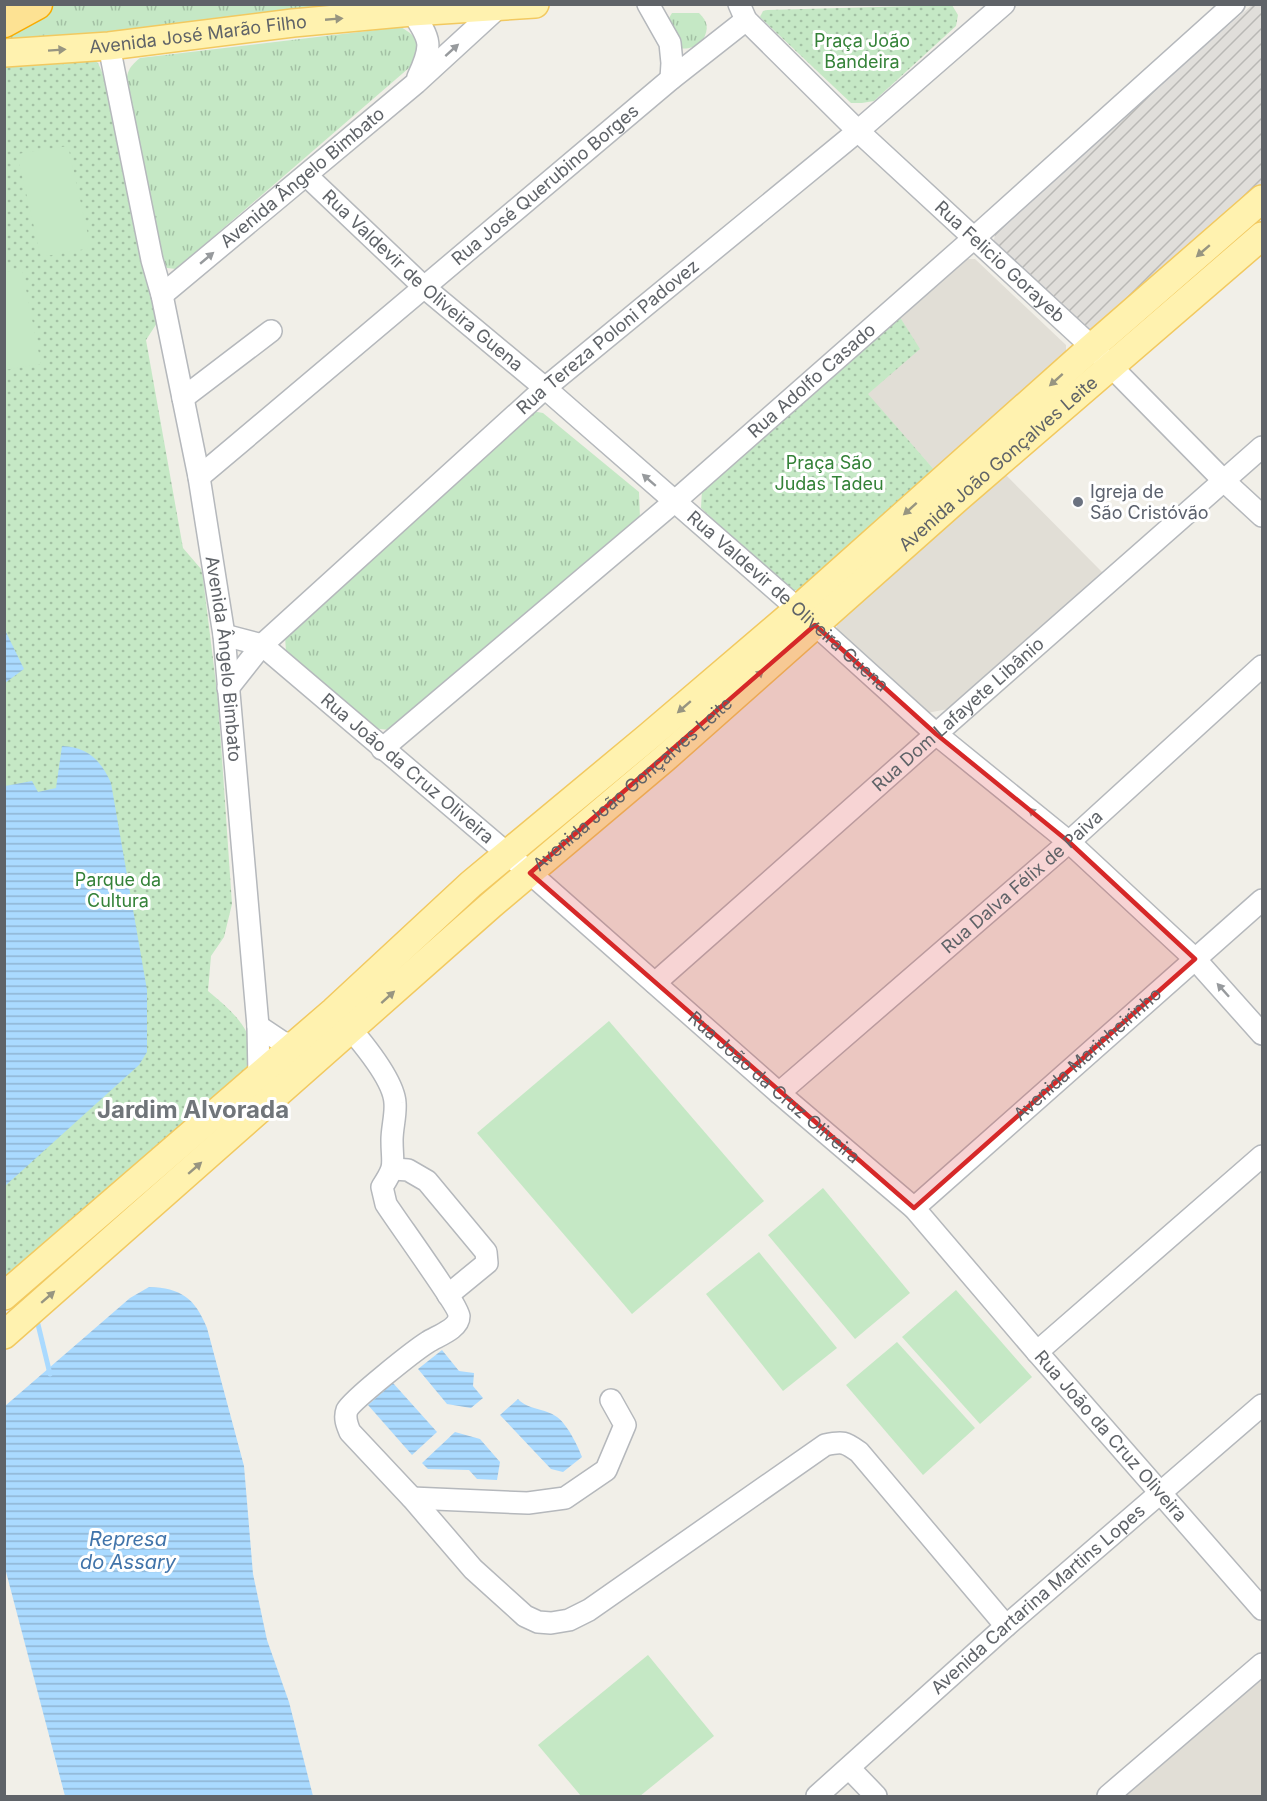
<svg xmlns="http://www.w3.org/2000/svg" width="1267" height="1801" viewBox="0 0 1267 1801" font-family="Inter,sans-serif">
<defs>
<pattern id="industrial-furrows" width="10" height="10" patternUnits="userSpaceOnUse" patternTransform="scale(1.5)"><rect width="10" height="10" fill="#e0deda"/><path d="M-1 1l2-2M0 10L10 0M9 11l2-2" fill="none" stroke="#b9b8b5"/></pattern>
<pattern id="grass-tufts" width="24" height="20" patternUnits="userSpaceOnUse" patternTransform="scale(1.5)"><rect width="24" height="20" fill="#c5e8c5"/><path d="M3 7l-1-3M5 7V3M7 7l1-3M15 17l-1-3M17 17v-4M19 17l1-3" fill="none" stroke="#a3c0a4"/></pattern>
<pattern id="park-dots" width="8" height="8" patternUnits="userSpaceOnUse" patternTransform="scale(1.5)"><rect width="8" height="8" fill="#c5e8c5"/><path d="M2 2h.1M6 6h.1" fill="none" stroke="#a3c0a4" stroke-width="1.8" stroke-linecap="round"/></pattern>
<pattern id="water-rules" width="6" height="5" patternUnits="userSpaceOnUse" patternTransform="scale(1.5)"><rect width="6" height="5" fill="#aadaff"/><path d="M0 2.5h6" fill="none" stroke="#8eb4d2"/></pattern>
</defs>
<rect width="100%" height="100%" fill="#f1efe8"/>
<polygon fill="url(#industrial-furrows)" points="1252,5 1262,5 1262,188 1101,327 1089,329 993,244 997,226"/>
<g fill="#e1ded6">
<polygon points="961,259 975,259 1066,345 1066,356 937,473 867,394 919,349 898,314"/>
<polygon points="1003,472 1103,573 948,709 927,713 836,631 838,616"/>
<polygon points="1262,1677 1262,1796 1124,1796"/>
</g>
<g fill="url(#grass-tufts)">
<polygon points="46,5 415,5 5,43 4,27"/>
<path d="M672,13h27c9,9 10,15 4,27 -7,7 -15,10 -25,8l-9,-30z"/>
<path d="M401,27c16,10 21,16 16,34l-241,208 -9,-1 -9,-7 -32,-170c0,-16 1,-23 14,-33z"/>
<polygon points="532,411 543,413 639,492 640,518 390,730 371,728 286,652 285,636"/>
</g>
<g fill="url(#park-dots)">
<polygon points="952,5 958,15 956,26 874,101 862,103 851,103 760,17 763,11 767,10"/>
<path d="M91,57l7,6 18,41 41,219 -11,17 37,208 18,21 2,9 15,122 14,204 -8,33 -13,19 -3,35c20,17 45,36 44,65 -1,6 -4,13 -5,19l-243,210v-1224z"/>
<polygon points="898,314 920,349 868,394 937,473 805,590 789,590 701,508 702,490"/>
</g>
<g fill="#c5e8c5">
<polygon points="68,146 91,248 41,257 17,154"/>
<polygon points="22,269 41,364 5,370 5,272"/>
<polygon points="609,1021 764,1201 632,1314 477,1133"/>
<polygon points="823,1188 910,1293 855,1339 768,1235"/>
<polygon points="759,1252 837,1348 783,1391 706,1294"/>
<polygon points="956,1290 1032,1377 980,1424 902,1337"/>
<polygon points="897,1342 975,1428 923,1475 846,1385"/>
<polygon points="648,1655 714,1736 640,1796 581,1796 538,1745"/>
</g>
<g fill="url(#water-rules)">
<polygon points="5,630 24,669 5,683 4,683"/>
<path d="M62,746c25,1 39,14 49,37l36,207v62l-8,13 -134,121v-400l27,-5 6,11 18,-4z"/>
<path d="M149,1287c32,1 46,11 58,41l37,138 9,108 14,66 22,62 24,94h-248l-60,-228v-162l125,-108z"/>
<polygon points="442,1350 459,1371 474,1373 473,1386 483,1398 471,1408 447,1404 418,1369"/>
<polygon points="393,1383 437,1432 412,1455 368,1405"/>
<path d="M518,1399c10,11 27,9 39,18 10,7 21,29 25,40l-19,15 -12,-3 -51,-54z"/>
<polygon points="455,1432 480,1439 500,1462 497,1480 477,1479 469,1470 428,1469 422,1463"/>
</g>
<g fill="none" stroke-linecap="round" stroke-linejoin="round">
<polyline stroke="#aadaff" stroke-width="5" points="36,1316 50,1374"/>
<defs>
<g id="minor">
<polyline points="648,4 670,43 672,63 671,79"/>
<path id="s1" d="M739,4l7,16 112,111 234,216 131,133 39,36"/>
<path d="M412,12c19,28 21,33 6,65"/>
<path id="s2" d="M109,46l43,214 10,35 37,182 25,158 34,391 1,50"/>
<path id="s3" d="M307,176l118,112 120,100 253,221 138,125 133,108 126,117 67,75"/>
<path id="s4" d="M162,295l254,-212 84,-77"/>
<polyline points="183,398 271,331"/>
<path id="s5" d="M199,477l472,-398 75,-59"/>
<path id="s6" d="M224,635l38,10 268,228 249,220 135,115 123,144 225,257"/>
<path id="s7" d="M228,688l34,-43 283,-257 313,-257 146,-127"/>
<path id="s8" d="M382,749l292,-247 300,-264 260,-234"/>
<path id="s9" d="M655,983l281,-249 326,-287"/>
<path d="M341,1018c16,18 53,61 54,85 1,12 -3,25 -3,37 0,26 5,24 -10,47l4,17c10,16 73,102 73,112 0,13 -22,20 -31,26 -13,8 -76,58 -81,68 -3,8 0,15 3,22l62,66 61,71 52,47 13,6 13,1 18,-3 20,-10 236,-165c18,-4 20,-3 34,7l147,174"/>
<polyline points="258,1026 282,1042 293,1045"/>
<path id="s10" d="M779,1093l290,-251 193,-176"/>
<polyline points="394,1169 408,1170 427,1181 486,1252 487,1263 448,1295"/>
<path id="s11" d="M914,1208l348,-308"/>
<polyline points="1037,1352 1262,1156"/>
<polyline points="412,1498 528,1503 565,1498 606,1470 625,1425 611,1400"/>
<polyline points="849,1768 876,1796"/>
<path id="s12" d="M817,1796l189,-170 256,-221"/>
<polyline points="1108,1796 1262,1664"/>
</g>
<g id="major">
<path id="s13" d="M4,53l105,-7 184,-23 119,-11 123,-8"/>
<polyline points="4,1296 334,1011 471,884 648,737 798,609 1092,347 1262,199"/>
<path id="s14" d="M4,1335l487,-430 174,-147 293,-260 304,-262"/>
</g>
<polyline id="highway" points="4,22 37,4"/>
</defs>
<use href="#minor" stroke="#b5b8bc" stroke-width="24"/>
<use href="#major" stroke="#f2c960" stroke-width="30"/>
<use href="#highway" stroke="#f9ab00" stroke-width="33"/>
<use href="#minor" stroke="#fff" stroke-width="21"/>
<use href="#major" stroke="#fff2af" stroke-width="27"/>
<use href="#highway" stroke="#fde293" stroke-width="30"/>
</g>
<defs><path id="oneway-solid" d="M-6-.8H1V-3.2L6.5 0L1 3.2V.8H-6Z" transform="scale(1.5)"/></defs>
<g fill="#979581">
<use href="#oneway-solid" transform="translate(334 19) rotate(-5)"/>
<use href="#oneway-solid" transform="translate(57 50) rotate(-4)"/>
<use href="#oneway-solid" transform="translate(1203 251) rotate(139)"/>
<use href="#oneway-solid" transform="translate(1056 380) rotate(138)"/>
<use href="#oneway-solid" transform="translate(910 509) rotate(138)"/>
<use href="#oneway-solid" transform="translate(757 676) rotate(-42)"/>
<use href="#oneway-solid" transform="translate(684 707) rotate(139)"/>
<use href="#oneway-solid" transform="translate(388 997) rotate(-42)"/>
<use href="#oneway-solid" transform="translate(195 1168) rotate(-41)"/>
<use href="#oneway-solid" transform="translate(48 1297) rotate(-41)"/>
</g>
<g fill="#979a9d">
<use href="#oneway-solid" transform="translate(452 50) rotate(-42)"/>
<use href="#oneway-solid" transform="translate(207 258) rotate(-40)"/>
<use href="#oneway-solid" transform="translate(649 480) rotate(-139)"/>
<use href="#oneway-solid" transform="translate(1035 814) rotate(-141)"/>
<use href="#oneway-solid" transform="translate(1223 990) rotate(-132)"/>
</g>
<path fill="#d62828" fill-opacity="0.2" stroke="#d62828" stroke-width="4.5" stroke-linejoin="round" d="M815,625l121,109 133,108 126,117 -281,249 -384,-335z"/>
<circle fill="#6b7280" stroke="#fff" stroke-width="2" cx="1078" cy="502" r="6"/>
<g text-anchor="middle" stroke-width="6" stroke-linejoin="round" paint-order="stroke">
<g font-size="18" fill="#5f6368" stroke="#fff">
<text dy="6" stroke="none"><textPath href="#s13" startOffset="195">Avenida José Marão Filho</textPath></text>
<text dy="6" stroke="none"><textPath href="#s4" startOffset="183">Avenida Ângelo Bimbato</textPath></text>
<text dy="6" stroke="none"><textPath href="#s5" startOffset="453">Rua José Querubino Borges</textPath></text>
<text dy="6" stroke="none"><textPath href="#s1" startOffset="368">Rua Felicio Gorayeb</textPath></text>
<text dy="6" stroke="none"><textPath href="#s3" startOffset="156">Rua Valdevir de Oliveira Guena</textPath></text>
<text dy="6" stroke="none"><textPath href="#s7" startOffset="518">Rua Tereza Poloni Padovez</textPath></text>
<text dy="6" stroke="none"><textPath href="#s8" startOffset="566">Rua Adolfo Casado</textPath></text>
<text dy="6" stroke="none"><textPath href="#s14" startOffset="1322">Avenida João Gonçalves Leite</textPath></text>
<text dy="6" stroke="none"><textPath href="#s3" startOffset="642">Rua Valdevir de Oliveira Guena</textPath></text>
<text dy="6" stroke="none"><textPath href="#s2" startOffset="624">Avenida Ângelo Bimbato</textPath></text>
<text dy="6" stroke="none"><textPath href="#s9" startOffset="405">Rua Dom Lafayete Libânio</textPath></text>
<text dy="6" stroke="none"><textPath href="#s6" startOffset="230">Rua João da Cruz Oliveira</textPath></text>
<text dy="6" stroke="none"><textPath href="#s14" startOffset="836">Avenida João Gonçalves Leite</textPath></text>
<text dy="6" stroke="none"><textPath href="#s10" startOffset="322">Rua Dalva Félix de Paiva</textPath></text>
<text dy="6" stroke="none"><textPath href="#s11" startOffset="232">Avenida Marinheirinho</textPath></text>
<text dy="6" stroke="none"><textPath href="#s6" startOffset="716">Rua João da Cruz Oliveira</textPath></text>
<text dy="6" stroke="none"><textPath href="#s6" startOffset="1202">Rua João da Cruz Oliveira</textPath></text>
<text dy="6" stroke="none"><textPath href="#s12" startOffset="296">Avenida Cartarina Martins Lopes</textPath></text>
</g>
<g font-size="18" fill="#348238" stroke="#fff">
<text x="862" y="47">Praça João<tspan x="862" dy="21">Bandeira</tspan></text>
<text x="829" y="469">Praça São<tspan x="829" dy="21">Judas Tadeu</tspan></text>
<text x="118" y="886">Parque da<tspan x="118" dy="21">Cultura</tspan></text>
</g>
<g font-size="18" fill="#5b616d" stroke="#fff" text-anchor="start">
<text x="1090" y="498">Igreja de<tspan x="1090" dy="21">São Cristóvão</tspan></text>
</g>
<g font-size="20" font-style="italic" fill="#4174aa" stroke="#fff">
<text x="128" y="1546">Represa<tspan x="128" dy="23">do Assary</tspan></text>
</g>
<g font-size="24" font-weight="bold" fill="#70757a" stroke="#fff">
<text x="193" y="1118">Jardim Alvorada</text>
</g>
</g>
<rect width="1267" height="1801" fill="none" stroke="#5f6368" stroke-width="12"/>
</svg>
